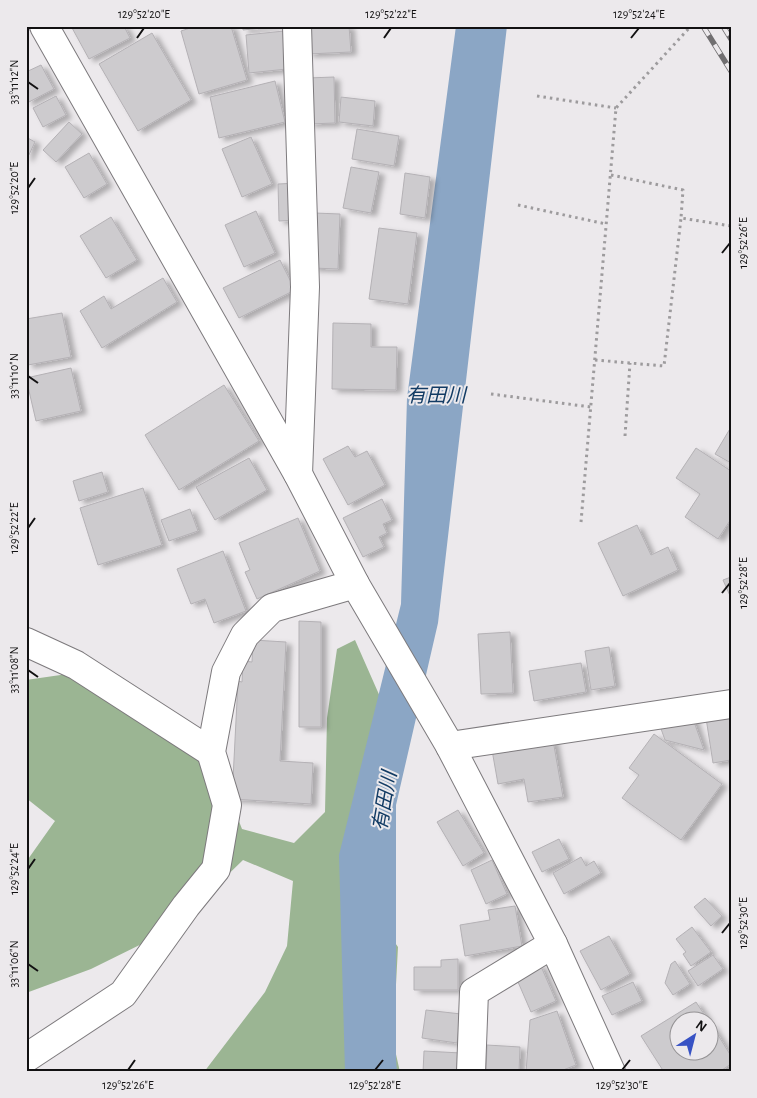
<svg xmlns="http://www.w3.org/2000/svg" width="757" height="1098" viewBox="0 0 757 1098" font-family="'Alegreya Sans','Noto Sans JP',sans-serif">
<defs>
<filter id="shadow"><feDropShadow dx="5.5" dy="3" stdDeviation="2.5" flood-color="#0004"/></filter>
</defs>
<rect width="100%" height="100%" fill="#ece9ec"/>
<polygon fill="#9bb593" points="355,640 381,699 363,897 398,947 393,1041 400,1072 204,1072 265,992 287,946 293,881 243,860 172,929 91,969 26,993 26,862 55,821 26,798 26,680 95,670 205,734 242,829 294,843 325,812 327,718 337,649"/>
<polygon fill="#8ba6c5" points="456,26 507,26 438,623 396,805 396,1060 397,1072 345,1072 339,855 401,604 407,398"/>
<g fill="#cdcbce" stroke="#b4b1b5" filter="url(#shadow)">
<polygon points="71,26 124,26 130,38 89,59"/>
<polygon points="196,26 231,26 247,80 199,94 181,31"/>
<polygon points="243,26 283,26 243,30"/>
<polygon points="307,26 349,26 351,52 308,54"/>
<polygon points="284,31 287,69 249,73 246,35"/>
<polygon points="152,33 191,100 138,131 99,64"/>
<polygon points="41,65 54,89 27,103 26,72"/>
<polygon points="334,77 335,123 309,124 307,78"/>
<polygon points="275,81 285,122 219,138 210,97"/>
<polygon points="56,96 66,115 43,127 33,108"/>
<polygon points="341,97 375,101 373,126 339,122"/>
<polygon points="69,122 82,134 56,162 43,150"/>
<polygon points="357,129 399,136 394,166 352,159"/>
<polygon points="26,137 35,142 27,159 26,158"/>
<polygon points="251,137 272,184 242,197 222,149"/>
<polygon points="89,153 107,184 84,198 65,167"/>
<polygon points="351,167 379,172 371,213 343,208"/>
<polygon points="405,173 430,177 425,218 400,214"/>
<polygon points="298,183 299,220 279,221 278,184"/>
<polygon points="256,211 275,253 244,267 225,225"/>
<polygon points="315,213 340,214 338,269 312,268"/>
<polygon points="111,217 137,260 106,278 80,236"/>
<polygon points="379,228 417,233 408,304 369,299"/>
<polygon points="280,260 295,290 239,318 223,288"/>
<polygon points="163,278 177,302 102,348 80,311 104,296 111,309"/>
<polygon points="62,313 71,357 28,365 26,355 26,319"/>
<polygon points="333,323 371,324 371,347 397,347 396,390 332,389"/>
<polygon points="71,368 81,411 36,421 26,378"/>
<polygon points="224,385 259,441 179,490 145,435"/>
<polygon points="731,427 731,463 715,454"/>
<polygon points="348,446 355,457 367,451 385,485 348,505 323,459"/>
<polygon points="696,448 731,471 731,519 718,539 685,517 700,494 676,478"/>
<polygon points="249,458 267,490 215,520 196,487"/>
<polygon points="102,472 108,492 79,501 73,481"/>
<polygon points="143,488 162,545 98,565 80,508"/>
<polygon points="382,499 392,520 383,524 387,533 379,537 384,547 363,557 343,518"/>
<polygon points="190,509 198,531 169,541 161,520"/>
<polygon points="298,518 320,571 257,599 245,572 250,570 239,543"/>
<polygon points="637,525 651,555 668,547 678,570 623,596 598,543"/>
<polygon points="223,551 246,611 214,623 205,599 191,604 177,569"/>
<polygon points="731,577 731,598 723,580"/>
<polygon points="299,621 321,622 321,727 299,727"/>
<polygon points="510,632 513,693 481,694 478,634"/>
<polygon points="253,640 286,642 280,761 313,763 311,804 232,799 238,681 242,682 243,661 252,662"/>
<polygon points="609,647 615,686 591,690 585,651"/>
<polygon points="581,663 586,692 534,701 529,671"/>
<polygon points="731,714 731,760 713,763 706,718"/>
<polygon points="692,716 704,750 665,740 660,726"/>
<polygon points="654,734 722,784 681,840 622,798 639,775 629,768"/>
<polygon points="553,740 563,797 528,802 524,779 498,784 492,750"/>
<polygon points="458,810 484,853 463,866 437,822"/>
<polygon points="559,839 569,859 542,872 532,852"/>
<polygon points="581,857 586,866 594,861 601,873 564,894 553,873"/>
<polygon points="492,860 507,894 486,904 471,870"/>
<polygon points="705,898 722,916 711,926 694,907"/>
<polygon points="515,906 522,946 465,956 460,925 490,920 488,910"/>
<polygon points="692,927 711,952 691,966 683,954 686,952 676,939"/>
<polygon points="609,936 630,974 601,990 580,951"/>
<polygon points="713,955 723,969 698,986 688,971"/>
<polygon points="458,959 458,990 414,990 414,967 441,967 441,960"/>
<polygon points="675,961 690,984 673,995 665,983 671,964"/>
<polygon points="540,964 556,1001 531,1012 515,975"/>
<polygon points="633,982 642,1001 612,1015 602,996"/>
<polygon points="696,1002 708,1020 680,1020 680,1050 710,1050 710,1022 731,1056 731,1064 719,1072 694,1072 693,1070 690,1072 664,1072 641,1036"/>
<polygon points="426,1010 461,1014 457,1043 422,1038"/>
<polygon points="557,1011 576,1065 558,1072 526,1072 530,1020"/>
<polygon points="487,1045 520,1047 519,1072 486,1072"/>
<polygon points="424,1051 461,1053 461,1072 423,1072"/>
</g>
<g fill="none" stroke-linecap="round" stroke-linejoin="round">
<defs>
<g id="minor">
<polyline points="44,26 298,474 355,584 450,746 553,944 611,1072"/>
<polyline points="297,26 305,287 298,474"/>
<polyline points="26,642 76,665 211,752"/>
<polyline points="450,746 731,704"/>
<polyline points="26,1058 123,994 186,906 216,869 227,805 211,752 226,672 245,635 272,608 355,584"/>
<polyline points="471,1072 474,992 553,944"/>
</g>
</defs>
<use href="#minor" stroke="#7d7a7d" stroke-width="30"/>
<g stroke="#9d9b9d" stroke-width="3" stroke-dasharray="2.5 4" stroke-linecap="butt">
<polyline points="537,96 616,108"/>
<polyline points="611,175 683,190 681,218 731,226"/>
<polyline points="518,205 606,224"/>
<polyline points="595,360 664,366 681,218"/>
<polyline points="491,394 591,407"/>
<polyline points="625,436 630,363"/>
<polyline points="581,522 616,108 691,26"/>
</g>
<use href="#minor" stroke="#fff" stroke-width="28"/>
<defs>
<g id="rail">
<polyline points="703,26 731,71"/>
<polyline points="723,26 731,39"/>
</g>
</defs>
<use href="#rail" stroke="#716f71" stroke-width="5.5"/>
<use href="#rail" stroke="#ece9ec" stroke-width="4" stroke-dasharray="11" stroke-linecap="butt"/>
</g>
<path fill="none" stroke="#121112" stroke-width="2" d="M137,38l7,-10M384,38l7,-10M631,38l8,-10M28,82l10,7M28,188l7,-10M722,253l8,-10M28,376l10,7M28,528l7,-10M722,593l8,-10M28,670l10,7M28,869l7,-10M722,933l8,-10M28,964l10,7M128,1070l7,-10M375,1070l8,-10M622,1070l8,-10"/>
<g text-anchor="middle" stroke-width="4" stroke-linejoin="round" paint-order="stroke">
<g font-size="20" font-style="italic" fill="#123b64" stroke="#ece9ec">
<text x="436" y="402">有田川</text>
<text transform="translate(384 801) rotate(-80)" y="7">有田川</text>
</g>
</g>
<rect width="757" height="1098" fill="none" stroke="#ece9ec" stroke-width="55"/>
<g transform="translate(694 1036) rotate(36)"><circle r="24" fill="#ece9ec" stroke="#959395"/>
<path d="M0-4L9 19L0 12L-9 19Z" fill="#3752c4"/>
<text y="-8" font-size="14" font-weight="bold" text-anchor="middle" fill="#121112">N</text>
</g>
<rect x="28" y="28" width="702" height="1042" fill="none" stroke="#121112" stroke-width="2"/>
<g font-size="12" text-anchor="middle" fill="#121112">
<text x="144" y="18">129°52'20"E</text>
<text x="391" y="18">129°52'22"E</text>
<text x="639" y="18">129°52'24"E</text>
<text transform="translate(14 82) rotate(-90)" y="4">33°11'12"N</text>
<text transform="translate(14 188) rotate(-90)" y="4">129°52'20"E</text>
<text transform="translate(743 243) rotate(-90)" y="4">129°52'26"E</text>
<text transform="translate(14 376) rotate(-90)" y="4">33°11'10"N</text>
<text transform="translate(14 528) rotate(-90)" y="4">129°52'22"E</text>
<text transform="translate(743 583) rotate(-90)" y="4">129°52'28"E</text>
<text transform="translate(14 670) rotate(-90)" y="4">33°11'08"N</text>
<text transform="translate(14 869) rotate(-90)" y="4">129°52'24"E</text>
<text transform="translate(743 923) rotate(-90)" y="4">129°52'30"E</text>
<text transform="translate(14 964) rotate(-90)" y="4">33°11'06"N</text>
<text x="128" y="1089">129°52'26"E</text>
<text x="375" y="1089">129°52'28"E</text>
<text x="622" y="1089">129°52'30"E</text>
</g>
</svg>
